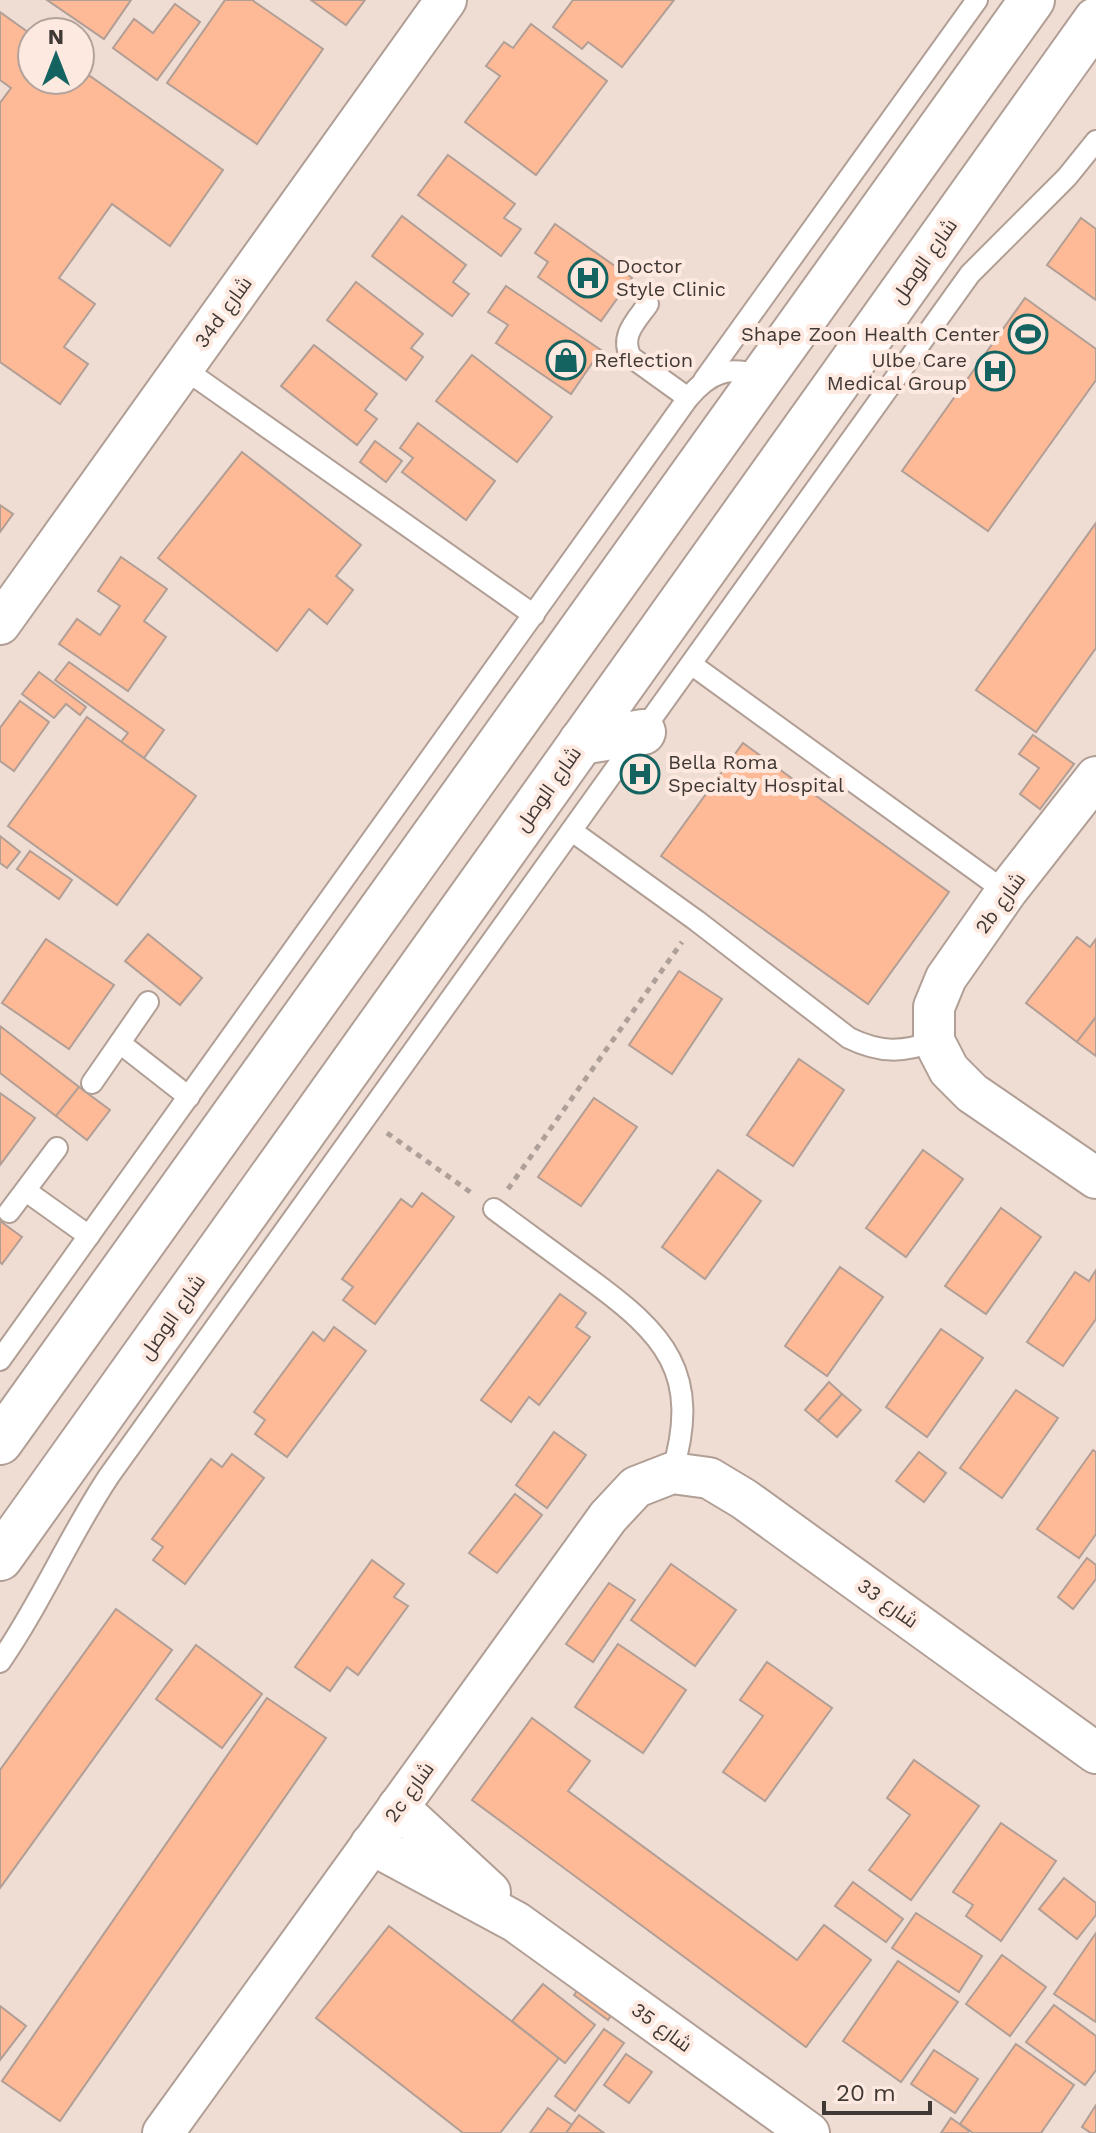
<svg xmlns="http://www.w3.org/2000/svg" width="1096" height="2133" viewBox="0 0 1096 2133" font-family="'Work Sans',Cairo,sans-serif">
<rect width="100%" height="100%" fill="#efdcd3"/>
<g fill="#feb996" stroke="#b19f96" stroke-width="2">
<polygon points="47,0 131,0 104,39"/>
<polygon points="225,0 252,0 323,49 257,144 167,83"/>
<polygon points="311,0 365,0 346,25"/>
<polygon points="573,0 674,0 622,67 588,42 582,49 553,27"/>
<polygon points="175,4 200,22 157,80 113,48 134,19 153,33"/>
<polygon points="0,12 32,35 32,80 80,80 80,69 223,170 170,246 112,204 59,278 95,304 64,347 88,364 60,404 0,362 0,103 11,88 0,80"/>
<polygon points="531,24 607,81 536,175 465,122 500,76 486,66 504,42 513,48"/>
<polygon points="448,155 515,204 504,218 521,229 501,256 418,195"/>
<polygon points="402,216 466,265 453,282 469,294 452,316 372,256"/>
<polygon points="1081,218 1096,229 1096,300 1047,265"/>
<polygon points="555,224 632,278 601,321 538,277 548,262 535,253"/>
<polygon points="356,282 423,334 411,348 423,357 406,380 327,320"/>
<polygon points="506,286 601,350 571,394 496,343 508,325 488,312"/>
<polygon points="1025,298 1096,349 1096,380 988,531 902,471"/>
<polygon points="314,345 377,394 365,410 377,419 357,445 281,386"/>
<polygon points="472,355 552,417 517,462 436,401"/>
<polygon points="418,423 495,481 466,520 402,472 413,458 400,448"/>
<polygon points="375,441 402,461 386,482 360,462"/>
<polygon points="242,452 361,545 336,576 353,590 327,624 309,609 277,651 158,558"/>
<polygon points="0,505 13,514 0,532"/>
<polygon points="1096,523 1096,648 1036,732 976,690"/>
<polygon points="121,557 167,589 144,621 166,637 128,691 59,644 77,619 100,635 120,606 98,591"/>
<polygon points="69,662 164,730 144,758 121,742 128,733 55,680"/>
<polygon points="39,672 86,707 80,715 66,704 54,718 22,694"/>
<polygon points="20,701 49,722 14,771 0,761 0,728"/>
<polygon points="87,717 196,796 117,905 8,826"/>
<polygon points="1033,735 1074,764 1040,809 1020,794 1039,768 1019,754"/>
<polygon points="743,743 949,892 868,1004 661,856"/>
<polygon points="0,836 20,852 7,868 0,863"/>
<polygon points="30,851 72,880 59,899 17,869"/>
<polygon points="148,934 202,978 180,1005 125,961"/>
<polygon points="1077,937 1090,947 1096,939 1096,1017 1077,1042 1026,1003"/>
<polygon points="46,939 114,985 69,1049 2,1003"/>
<polygon points="679,971 722,999 672,1074 629,1045"/>
<polygon points="1096,1017 1096,1056 1077,1042"/>
<polygon points="0,1026 79,1087 56,1116 0,1073"/>
<polygon points="799,1059 844,1090 793,1166 747,1135"/>
<polygon points="79,1087 110,1110 87,1140 56,1116"/>
<polygon points="0,1093 35,1118 0,1165"/>
<polygon points="594,1098 637,1127 581,1206 538,1177"/>
<polygon points="923,1150 963,1179 906,1257 866,1228"/>
<polygon points="718,1170 761,1201 705,1279 662,1247"/>
<polygon points="422,1193 454,1217 375,1324 343,1300 353,1287 342,1279 401,1199 412,1207"/>
<polygon points="1001,1208 1041,1237 986,1314 945,1286"/>
<polygon points="0,1221 22,1237 2,1264 0,1262"/>
<polygon points="840,1267 883,1297 827,1376 785,1346"/>
<polygon points="1096,1270 1096,1319 1063,1366 1027,1342 1075,1272 1089,1281"/>
<polygon points="560,1294 586,1313 576,1327 590,1337 539,1405 529,1397 511,1422 481,1400"/>
<polygon points="334,1327 366,1351 287,1457 255,1434 265,1420 254,1412 313,1332 324,1341"/>
<polygon points="941,1329 983,1358 927,1437 886,1407"/>
<polygon points="829,1382 842,1394 818,1421 805,1410"/>
<polygon points="1016,1390 1058,1418 1002,1498 960,1468"/>
<polygon points="842,1394 861,1410 837,1437 818,1421"/>
<polygon points="554,1432 586,1455 547,1508 516,1485"/>
<polygon points="1093,1450 1096,1452 1096,1534 1079,1558 1037,1529"/>
<polygon points="919,1452 946,1473 924,1502 896,1481"/>
<polygon points="232,1454 264,1478 185,1584 153,1560 163,1547 152,1539 211,1459 222,1467"/>
<polygon points="515,1494 542,1515 497,1573 469,1553"/>
<polygon points="1087,1558 1096,1565 1096,1579 1073,1609 1058,1597"/>
<polygon points="372,1560 404,1584 394,1597 408,1606 358,1675 347,1667 330,1691 295,1667"/>
<polygon points="671,1564 736,1610 695,1666 631,1620"/>
<polygon points="609,1583 635,1600 593,1662 566,1644"/>
<polygon points="116,1609 172,1650 0,1888 0,1770"/>
<polygon points="618,1644 686,1690 643,1753 575,1707"/>
<polygon points="196,1645 262,1694 222,1748 156,1699"/>
<polygon points="767,1662 832,1708 765,1801 723,1772 763,1716 740,1700"/>
<polygon points="267,1698 326,1738 60,2121 2,2081"/>
<polygon points="532,1718 590,1761 568,1791 797,1960 824,1925 871,1960 806,2047 472,1800"/>
<polygon points="914,1760 979,1806 911,1900 869,1870 910,1815 887,1798"/>
<polygon points="1001,1823 1056,1861 1001,1941 966,1916 973,1905 953,1892"/>
<polygon points="1064,1878 1096,1903 1096,1915 1077,1939 1039,1909"/>
<polygon points="853,1882 903,1919 886,1942 835,1906"/>
<polygon points="916,1913 982,1956 959,1992 892,1948"/>
<polygon points="389,1926 559,2058 500,2133 463,2133 316,2018"/>
<polygon points="1096,1933 1096,2022 1054,1994"/>
<polygon points="1002,1955 1046,1987 1010,2036 966,2004"/>
<polygon points="898,1961 958,2002 901,2082 843,2041"/>
<polygon points="586,1979 619,2003 608,2020 574,1995"/>
<polygon points="543,1984 595,2025 565,2063 512,2021"/>
<polygon points="1054,2005 1096,2036 1096,2070 1085,2085 1026,2042"/>
<polygon points="0,2006 26,2026 0,2060"/>
<polygon points="604,2029 624,2043 575,2111 555,2096"/>
<polygon points="1016,2044 1074,2085 1041,2133 973,2133 960,2124"/>
<polygon points="934,2050 978,2079 955,2113 911,2084"/>
<polygon points="626,2054 652,2072 629,2103 604,2085"/>
<polygon points="1096,2105 1096,2133 1091,2133 1082,2127"/>
<polygon points="548,2108 572,2125 566,2133 530,2133"/>
<polygon points="579,2115 604,2133 566,2133"/>
<polygon points="951,2118 969,2131 968,2133 941,2133"/>
</g>
<g fill="none" stroke-linecap="round" stroke-linejoin="round">
<defs>
<g id="service">
<path d="M648,304c-11,16 -29,32 -17,53l57,41"/>
<polyline points="183,368 534,615"/>
<polyline points="704,380 977,0"/>
<polyline points="691,664 1006,892"/>
<path d="M572,831l125,90 152,117c31,15 54,15 85,3"/>
<polyline points="120,1043 189,1097"/>
<polyline points="92,1083 148,1002"/>
<polyline points="26,1191 89,1236"/>
<path d="M494,1209c31,23 63,46 94,69 77,56 114,95 84,195"/>
<polyline points="9,1212 57,1148"/>
<path d="M0,1360l688,-962c23,-27 40,-32 74,-22"/>
<path d="M0,1662c41,-59 69,-126 109,-186l861,-1202 97,-97 29,-36"/>
</g>
<g id="minor">
<polyline points="0,624 446,0"/>
<polyline points="1096,777 1006,892 946,978 934,1007 934,1041 949,1070 972,1093 1096,1178"/>
<polyline points="398,1807 490,1892"/>
<polyline points="371,1844 516,1922 809,2133"/>
<polyline points="163,2133 608,1517 636,1487 672,1473 709,1478 744,1499 1096,1753"/>
</g>
<g id="primary">
<polyline points="581,742 643,732"/>
<polyline points="0,1442 1032,0"/>
<polyline points="0,1558 1096,20"/>
</g>
</defs>
<use href="#service" stroke="#b19f96" stroke-width="24"/>
<use href="#minor" stroke="#b19f96" stroke-width="44"/>
<use href="#primary" stroke="#b19f96" stroke-width="48"/>
<g stroke="#ae9f98" stroke-width="5" stroke-dasharray="6 6" stroke-linecap="butt">
<polyline points="387,1133 473,1194"/>
<polyline points="508,1189 682,942"/>
</g>
<use href="#service" stroke="#fff" stroke-width="20"/>
<use href="#minor" stroke="#fff" stroke-width="40"/>
<use href="#primary" stroke="#fff" stroke-width="44"/>
</g>
<defs>
<symbol id="hospital-ring" viewBox="-11 -11 22 22"><circle r="9.5" fill="#fde9e0" stroke="#146361" stroke-width="1.5"/><path d="M-5-5h3v3.5h4V-5h3V5h-3V1.5h-4V5h-3Z" fill="#146361"/></symbol>
<symbol id="stadium-ring" viewBox="-11 -11 22 22"><circle r="9.5" fill="#fde9e0" stroke="#146361" stroke-width="1.5"/><path d="M0-5a6.5 5 0 1 0 0 10a6.5 5 0 1 0 0-10ZM-3.5-1.8h7v3.6h-7Z" fill="#146361"/></symbol>
<symbol id="shop-ring" viewBox="-11 -11 22 22"><circle r="9.5" fill="#fde9e0" stroke="#146361" stroke-width="1.5"/><path d="M-5-2.5h2.3a2.7 3.5 0 0 1 5.4 0H5L5.5 6h-11ZM-1.5-2.5h3a1.5 2.3 0 0 0-3 0Z" fill="#146361"/></symbol>
</defs>
<g fill-rule="evenodd">
<use href="#hospital-ring" x="566" y="256" width="44" height="44"/>
<use href="#stadium-ring" x="1006" y="312" width="44" height="44"/>
<use href="#shop-ring" x="544" y="338" width="44" height="44"/>
<use href="#hospital-ring" x="973" y="349" width="44" height="44"/>
<use href="#hospital-ring" x="618" y="752" width="44" height="44"/>
</g>
<g text-anchor="middle" stroke-width="8" stroke-linejoin="round" paint-order="stroke">
<g font-size="20" fill="#403835" stroke="#fde9e0">
<text transform="translate(924 261) rotate(-55)" y="7">شارع الوصل</text>
<text transform="translate(223 312) rotate(-54)" y="7">34d شارع</text>
<text transform="translate(548 789) rotate(-55)" y="7">شارع الوصل</text>
<text transform="translate(1000 903) rotate(-54)" y="7">2b شارع</text>
<text transform="translate(172 1317) rotate(-55)" y="7">شارع الوصل</text>
<text transform="translate(888 1603) rotate(36)" y="7">شارع 33</text>
<text transform="translate(409 1792) rotate(-54)" y="7">2c شارع</text>
<text transform="translate(662 2027) rotate(36)" y="7">شارع 35</text>
</g>
<g font-size="20" fill="#403835" stroke="#fde9e0" text-anchor="start">
<text x="616" y="273">Doctor<tspan x="616" dy="23">Style Clinic</tspan></text>
<text x="1000" y="341" text-anchor="end">Shape Zoon Health Center</text>
<text x="594" y="367">Reflection</text>
<text x="967" y="367" text-anchor="end">Ulbe Care<tspan x="967" dy="23">Medical Group</tspan></text>
<text x="668" y="769">Bella Roma<tspan x="668" dy="23">Specialty Hospital</tspan></text>
</g>
</g>
<g transform="translate(56 56)"><circle r="38" fill="#fde9e0" stroke="#b1a29c" stroke-width="2"/>
<path d="M0-6L14 30L0 20L-14 30Z" fill="#146361"/>
<text y="-12" font-size="22" font-weight="bold" text-anchor="middle" fill="#403835">N</text>
</g>
<path d="M824 2101v12h106v-12" fill="none" stroke="#403835" stroke-width="4"/>
<text x="836" y="2101" font-size="24" fill="#403835" stroke="#fde9e0" stroke-width="6" paint-order="stroke">20 m</text>
</svg>
